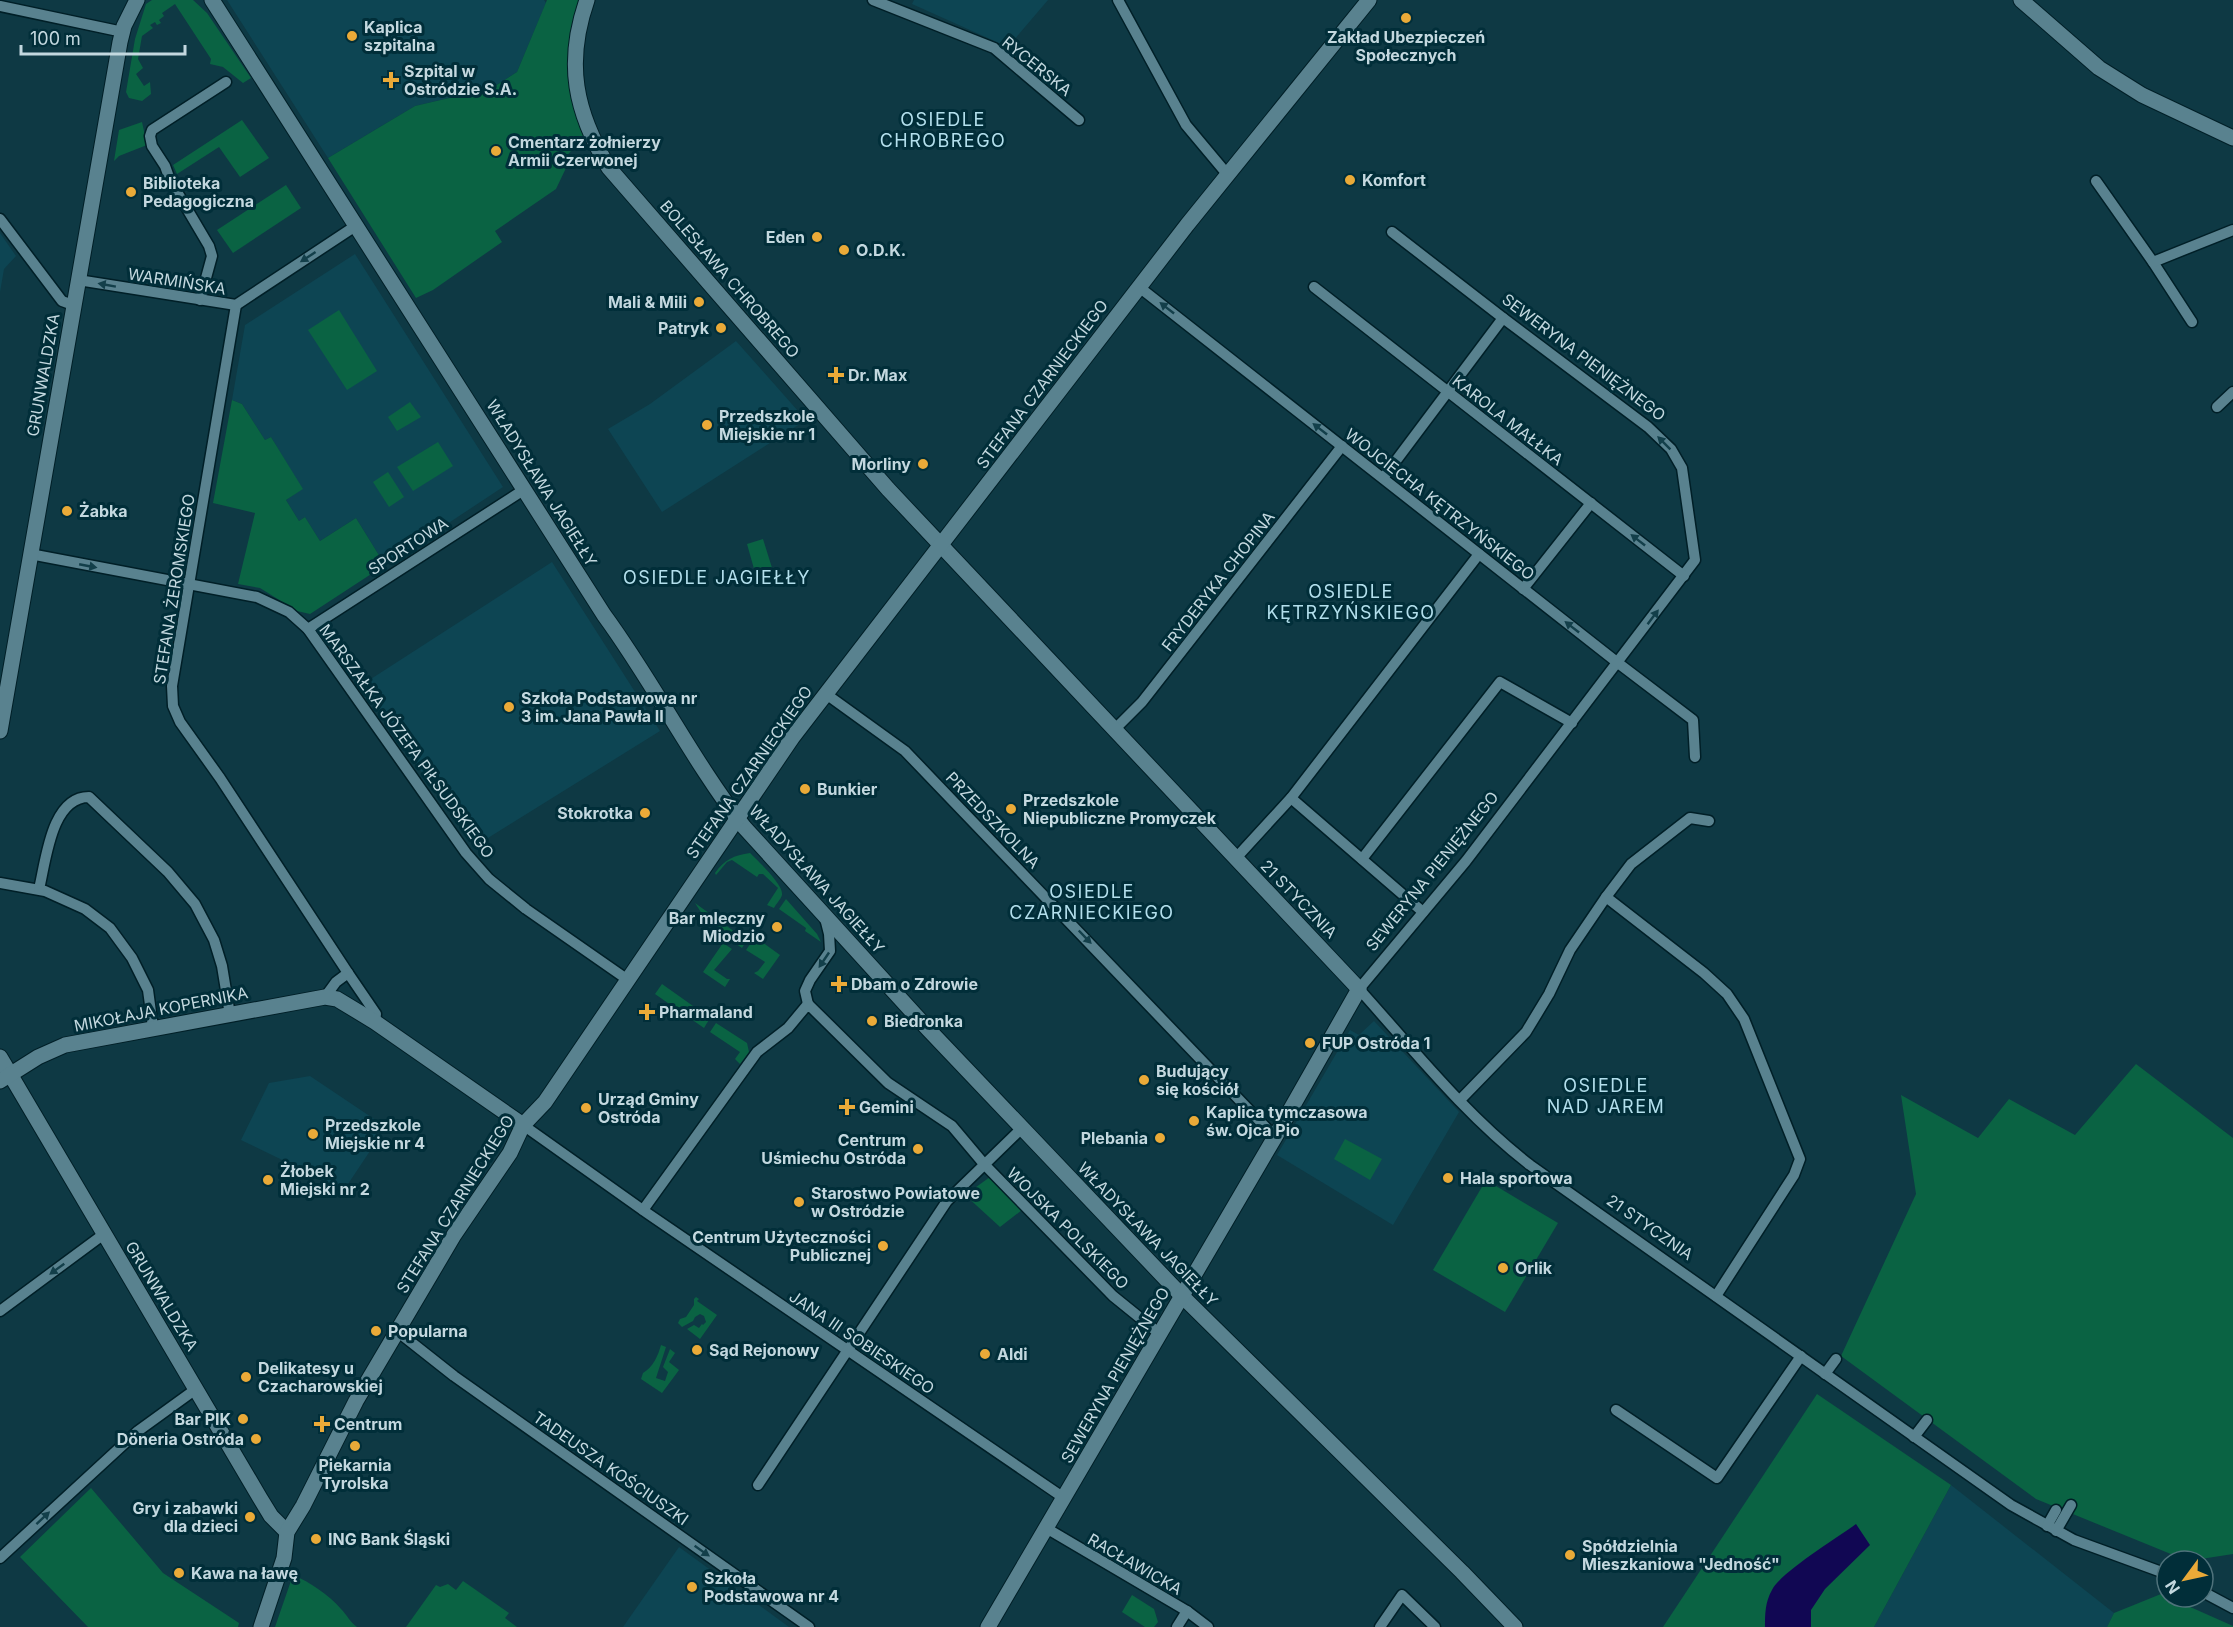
<svg xmlns="http://www.w3.org/2000/svg" width="2233" height="1627" viewBox="0 0 2233 1627" font-family="Inter,sans-serif">
<rect width="100%" height="100%" fill="#0e3944"/>
<g fill="#0d4553">
<polygon points="227,0 544,0 546,3 517,72 492,88 415,106 328,158"/>
<polygon points="914,0 1048,0 1008,47 912,4"/>
<polygon points="0,233 16,256 4,269 0,292"/>
<polygon points="355,254 503,487 385,565 356,518 320,541 305,517 299,521 286,500 302,489 271,437 265,440 242,404 232,400 245,325"/>
<polygon points="736,341 806,420 662,512 608,429 650,404"/>
<polygon points="552,562 660,731 475,846 398,739 400,736 394,727 390,728 360,686"/>
<polygon points="1374,1021 1459,1112 1393,1225 1277,1155 1350,1030 1359,1035"/>
<polygon points="310,1076 386,1127 344,1190 241,1140 269,1083"/>
<polygon points="1951,1485 2114,1613 2107,1627 1874,1627"/>
<polygon points="679,1547 789,1627 623,1627"/>
</g>
<g fill="#0a6343">
<polygon points="152,0 193,0 207,13 251,78 243,83 223,67 210,64 211,59 175,4 162,13 164,16 159,20 161,23 157,25 155,22 150,25 153,28 142,36 138,59 143,68 136,74 144,86 150,82 151,94 142,101 129,98 126,92 135,39 146,4"/>
<polygon points="547,0 584,0 580,8 585,135 564,159 566,168 556,189 495,231 502,242 433,290 416,298 328,158 415,106 492,88 517,72"/>
<polygon points="242,120 269,158 240,177 219,147 177,174 173,165"/>
<polygon points="142,122 147,145 119,156 114,161 119,130"/>
<polygon points="286,185 301,208 233,253 217,230"/>
<polygon points="339,310 377,371 347,390 308,330"/>
<polygon points="232,400 242,404 265,440 271,437 303,489 286,500 299,521 305,517 320,541 356,518 385,565 310,614 297,611 260,588 238,584 255,513 213,503"/>
<polygon points="410,402 421,417 397,431 388,417"/>
<polygon points="438,442 453,466 413,491 397,467"/>
<polygon points="388,472 404,497 389,507 373,482"/>
<polygon points="763,539 773,571 756,576 747,544"/>
<path d="M750,853c7,7 34,32 32,42 -1,4 -6,9 -8,13l-7,-3 11,-17 -15,-14h-4l-2,3 -25,-17 -5,2 -11,13 -1,-2c9,-13 19,-18 35,-20z"/>
<polygon points="786,899 817,934 821,942 805,931 806,928 779,909"/>
<polygon points="695,903 735,932 740,934 749,930 752,932 742,948 716,930 716,927 706,920"/>
<polygon points="755,937 780,955 763,979 754,973 758,971 765,962 746,950"/>
<polygon points="723,943 732,949 714,970 727,979 730,979 725,987 703,972"/>
<polygon points="662,984 710,1018 704,1028 655,994"/>
<polygon points="716,1023 747,1043 749,1052 740,1064 735,1059 740,1052 710,1032"/>
<polygon points="2136,1064 2233,1138 2233,1554 2188,1561 2036,1499 1841,1356 1916,1194 1901,1095 1978,1138 2009,1099 2075,1135"/>
<polygon points="1345,1139 1382,1159 1370,1180 1334,1159"/>
<polygon points="990,1177 1022,1210 1000,1227 965,1195"/>
<polygon points="1486,1180 1558,1223 1505,1312 1433,1270"/>
<polygon points="696,1297 699,1299 697,1301 717,1315 700,1339 687,1329 694,1325 699,1328 702,1324 703,1325 706,1322 704,1316 700,1314 695,1317 693,1321 682,1327 678,1323 680,1319 686,1317 694,1305 694,1299"/>
<path d="M661,1345l5,2 -10,31 9,3 3,-9 -5,-5 7,-18 5,4 -6,9 10,8 -17,23 -21,-14 2,-6c10,-6 15,-17 18,-28z"/>
<polygon points="1817,1394 1951,1485 1874,1627 1663,1627"/>
<polygon points="91,1488 163,1573 239,1623 238,1627 88,1627 20,1557"/>
<path d="M293,1575c17,7 36,20 48,34 6,6 9,13 16,18h-82z"/>
<polygon points="463,1581 509,1613 505,1618 517,1627 406,1627 436,1585 440,1587 448,1584 456,1590"/>
<polygon points="2161,1594 2233,1626 2233,1627 2107,1627 2114,1613"/>
<polygon points="1132,1595 1154,1609 1158,1622 1154,1627 1145,1627 1122,1612"/>
</g>
<path fill="#110753" d="M1856,1524l14,21 -45,44 -14,21v17h-46c0,-12 0,-25 7,-37 9,-18 65,-52 84,-66z"/>
<g fill="none" stroke-linecap="round" stroke-linejoin="round">
<defs>
<g id="street">
<polyline points="873,0 994,48 1079,120"/>
<polyline points="1118,0 1186,125 1227,174"/>
<polyline points="0,6 123,32"/>
<polyline points="2096,181 2153,262 2192,322"/>
<polyline points="0,219 62,301 73,305"/>
<path d="M1392,232l111,86 145,109 23,22 11,19 13,92 -229,301 -107,128c54,60 107,127 171,176l481,340 63,35 93,34"/>
<polyline points="2153,262 2233,230"/>
<polyline points="78,280 236,305 357,225"/>
<polyline points="1139,287 1618,663 1693,720 1695,757"/>
<polyline points="1314,287 1684,576"/>
<polyline points="200,300 212,256 209,246 170,180 165,166 152,146 150,136 152,130 226,82"/>
<polyline points="236,305 172,686 173,706 180,722 220,778 348,973"/>
<polyline points="2217,407 2233,392"/>
<polyline points="1383,478 1503,318"/>
<polyline points="30,554 257,597 289,612 308,629 466,853 489,879 526,909 628,980"/>
<polyline points="1523,589 1591,503"/>
<polyline points="308,629 525,489"/>
<polyline points="826,694 905,751 1275,1137"/>
<polyline points="1114,730 1142,702 1342,446"/>
<polyline points="1291,798 1423,912"/>
<polyline points="1236,858 1291,798 1479,554"/>
<polyline points="1362,859 1500,682 1572,723"/>
<polyline points="0,883 45,891 85,909 110,928 132,958 148,990 153,1027"/>
<path d="M39,889c7,-28 12,-92 50,-92l79,75 27,32 19,36 8,26 8,49"/>
<polyline points="1606,897 1631,864 1690,818 1709,821"/>
<polyline points="325,997 336,982 348,973 376,1014 375,1022"/>
<polyline points="808,1004 805,991 810,980 830,951 829,934 825,918"/>
<polyline points="1460,1100 1526,1032 1549,994 1570,950 1606,897 1704,973 1727,994 1744,1019 1800,1159 1794,1175 1716,1296"/>
<polyline points="523,1125 647,1213 1064,1498"/>
<polyline points="643,1210 757,1052 788,1028 808,1004 888,1083 952,1126 984,1164 1113,1296 1160,1334"/>
<polyline points="0,1311 104,1234"/>
<polyline points="397,1331 454,1376 809,1627"/>
<polyline points="1825,1374 1836,1359"/>
<polyline points="1616,1410 1717,1478 1801,1356"/>
<polyline points="1914,1437 1927,1420"/>
<polyline points="758,1485 947,1201 1022,1128"/>
<polyline points="2047,1526 2056,1510"/>
<polyline points="1046,1528 1187,1611 1208,1627"/>
<polyline points="2056,1531 2071,1505"/>
<polyline points="0,1558 138,1431 196,1389"/>
<polyline points="2203,1592 2233,1608"/>
<polyline points="1177,1627 1187,1611"/>
<polyline points="1380,1627 1402,1595 1435,1627"/>
</g>
<g id="secondary">
<path d="M212,0l392,615c50,68 88,145 140,212l184,202 254,267 280,276 53,55"/>
<path d="M587,0c-22,63 -12,112 22,168l279,321 471,500 -84,148 -287,490"/>
<polyline points="2021,0 2099,68 2142,95 2233,138"/>
<polyline points="0,731 120,42 124,26 137,0"/>
<polyline points="0,1057 260,1498 271,1516 287,1532"/>
<polyline points="0,1081 38,1057 65,1045 325,997 337,999 375,1022 523,1125"/>
<polyline points="261,1627 284,1558 287,1532 303,1506 356,1401 454,1235 510,1153 523,1125 545,1102 792,738 1187,225 1369,0"/>
</g>
</defs>
<use href="#street" stroke="#001f27" stroke-width="13"/>
<use href="#secondary" stroke="#001f27" stroke-width="17"/>
<use href="#street" stroke="#59828f" stroke-width="10"/>
<use href="#secondary" stroke="#59828f" stroke-width="15"/>
</g>
<defs><path id="oneway-solid" d="M-6-.8H1V-3.2L6.5 0L1 3.2V.8H-6Z" transform="scale(1.5)"/></defs>
<g fill="#133f4a">
<use href="#oneway-solid" transform="translate(308 257) rotate(147)"/>
<use href="#oneway-solid" transform="translate(107 285) rotate(-170)"/>
<use href="#oneway-solid" transform="translate(1167 308) rotate(-142)"/>
<use href="#oneway-solid" transform="translate(1320 429) rotate(-142)"/>
<use href="#oneway-solid" transform="translate(1664 443) rotate(-135)"/>
<use href="#oneway-solid" transform="translate(1638 540) rotate(-142)"/>
<use href="#oneway-solid" transform="translate(88 566) rotate(11)"/>
<use href="#oneway-solid" transform="translate(1653 617) rotate(-53)"/>
<use href="#oneway-solid" transform="translate(1572 627) rotate(-142)"/>
<use href="#oneway-solid" transform="translate(1085 937) rotate(46)"/>
<use href="#oneway-solid" transform="translate(824 960) rotate(124)"/>
<use href="#oneway-solid" transform="translate(57 1269) rotate(144)"/>
<use href="#oneway-solid" transform="translate(43 1518) rotate(-43)"/>
<use href="#oneway-solid" transform="translate(702 1551) rotate(35)"/>
</g>
<g fill="#eaaa38" stroke="#012e39" stroke-width="2">
<circle cx="1406" cy="18" r="6"/>
<circle cx="352" cy="36" r="6"/>
<path d="M388 71h6v6h6v6h-6v6h-6v-6h-6v-6h6z"/>
<circle cx="496" cy="151" r="6"/>
<circle cx="1350" cy="180" r="6"/>
<circle cx="131" cy="192" r="6"/>
<circle cx="817" cy="237" r="6"/>
<circle cx="844" cy="250" r="6"/>
<circle cx="699" cy="302" r="6"/>
<circle cx="721" cy="328" r="6"/>
<path d="M833 366h6v6h6v6h-6v6h-6v-6h-6v-6h6z"/>
<circle cx="707" cy="425" r="6"/>
<circle cx="923" cy="464" r="6"/>
<circle cx="67" cy="511" r="6"/>
<circle cx="509" cy="707" r="6"/>
<circle cx="805" cy="789" r="6"/>
<circle cx="1011" cy="809" r="6"/>
<circle cx="645" cy="813" r="6"/>
<circle cx="777" cy="927" r="6"/>
<path d="M836 975h6v6h6v6h-6v6h-6v-6h-6v-6h6z"/>
<path d="M644 1003h6v6h6v6h-6v6h-6v-6h-6v-6h6z"/>
<circle cx="872" cy="1021" r="6"/>
<circle cx="1310" cy="1043" r="6"/>
<circle cx="1144" cy="1080" r="6"/>
<path d="M844 1098h6v6h6v6h-6v6h-6v-6h-6v-6h6z"/>
<circle cx="586" cy="1108" r="6"/>
<circle cx="1194" cy="1121" r="6"/>
<circle cx="313" cy="1134" r="6"/>
<circle cx="1160" cy="1138" r="6"/>
<circle cx="918" cy="1149" r="6"/>
<circle cx="1448" cy="1178" r="6"/>
<circle cx="268" cy="1180" r="6"/>
<circle cx="799" cy="1202" r="6"/>
<circle cx="883" cy="1246" r="6"/>
<circle cx="1503" cy="1268" r="6"/>
<circle cx="376" cy="1331" r="6"/>
<circle cx="697" cy="1350" r="6"/>
<circle cx="985" cy="1354" r="6"/>
<circle cx="246" cy="1377" r="6"/>
<circle cx="243" cy="1419" r="6"/>
<path d="M319 1415h6v6h6v6h-6v6h-6v-6h-6v-6h6z"/>
<circle cx="256" cy="1439" r="6"/>
<circle cx="355" cy="1446" r="6"/>
<circle cx="250" cy="1517" r="6"/>
<circle cx="316" cy="1539" r="6"/>
<circle cx="1570" cy="1555" r="6"/>
<circle cx="179" cy="1573" r="6"/>
<circle cx="692" cy="1587" r="6"/>
</g>
<g text-anchor="middle" stroke-width="6" stroke-linejoin="round" paint-order="stroke">
<g font-size="16" font-weight="bold" fill="#c3d8df" stroke="#012e39" text-anchor="start">
<text x="364" y="33">Kaplica<tspan x="364" dy="18">szpitalna</tspan></text>
<text x="1406" y="43" text-anchor="middle">Zakład Ubezpieczeń<tspan x="1406" dy="18">Społecznych</tspan></text>
<text x="404" y="77">Szpital w<tspan x="404" dy="18">Ostródzie S.A.</tspan></text>
<text x="508" y="148">Cmentarz żołnierzy<tspan x="508" dy="18">Armii Czerwonej</tspan></text>
<text x="1362" y="186">Komfort</text>
<text x="143" y="189">Biblioteka<tspan x="143" dy="18">Pedagogiczna</tspan></text>
<text x="805" y="243" text-anchor="end">Eden</text>
<text x="856" y="256">O.D.K.</text>
<text x="687" y="308" text-anchor="end">Mali &amp; Mili</text>
<text x="709" y="334" text-anchor="end">Patryk</text>
<text x="848" y="381">Dr. Max</text>
<text x="719" y="422">Przedszkole<tspan x="719" dy="18">Miejskie nr 1</tspan></text>
<text x="911" y="470" text-anchor="end">Morliny</text>
<text x="79" y="517">Żabka</text>
<text x="521" y="704">Szkoła Podstawowa nr<tspan x="521" dy="18">3 im. Jana Pawła II</tspan></text>
<text x="817" y="795">Bunkier</text>
<text x="1023" y="806">Przedszkole<tspan x="1023" dy="18">Niepubliczne Promyczek</tspan></text>
<text x="633" y="819" text-anchor="end">Stokrotka</text>
<text x="765" y="924" text-anchor="end">Bar mleczny<tspan x="765" dy="18">Miodzio</tspan></text>
<text x="851" y="990">Dbam o Zdrowie</text>
<text x="659" y="1018">Pharmaland</text>
<text x="884" y="1027">Biedronka</text>
<text x="1322" y="1049">FUP Ostróda 1</text>
<text x="1156" y="1077">Budujący<tspan x="1156" dy="18">się kościół</tspan></text>
<text x="598" y="1105">Urząd Gminy<tspan x="598" dy="18">Ostróda</tspan></text>
<text x="859" y="1113">Gemini</text>
<text x="1206" y="1118">Kaplica tymczasowa<tspan x="1206" dy="18">św. Ojca Pio</tspan></text>
<text x="325" y="1131">Przedszkole<tspan x="325" dy="18">Miejskie nr 4</tspan></text>
<text x="1148" y="1144" text-anchor="end">Plebania</text>
<text x="906" y="1146" text-anchor="end">Centrum<tspan x="906" dy="18">Uśmiechu Ostróda</tspan></text>
<text x="280" y="1177">Żłobek<tspan x="280" dy="18">Miejski nr 2</tspan></text>
<text x="1460" y="1184">Hala sportowa</text>
<text x="811" y="1199">Starostwo Powiatowe<tspan x="811" dy="18">w Ostródzie</tspan></text>
<text x="871" y="1243" text-anchor="end">Centrum Użyteczności<tspan x="871" dy="18">Publicznej</tspan></text>
<text x="1515" y="1274">Orlik</text>
<text x="388" y="1337">Popularna</text>
<text x="709" y="1356">Sąd Rejonowy</text>
<text x="997" y="1360">Aldi</text>
<text x="258" y="1374">Delikatesy u<tspan x="258" dy="18">Czacharowskiej</tspan></text>
<text x="231" y="1425" text-anchor="end">Bar PIK</text>
<text x="334" y="1430">Centrum</text>
<text x="244" y="1445" text-anchor="end">Döneria Ostróda</text>
<text x="355" y="1471" text-anchor="middle">Piekarnia<tspan x="355" dy="18">Tyrolska</tspan></text>
<text x="238" y="1514" text-anchor="end">Gry i zabawki<tspan x="238" dy="18">dla dzieci</tspan></text>
<text x="328" y="1545">ING Bank Śląski</text>
<text x="1582" y="1552">Spółdzielnia<tspan x="1582" dy="18">Mieszkaniowa "Jedność"</tspan></text>
<text x="191" y="1579">Kawa na ławę</text>
<text x="704" y="1584">Szkoła<tspan x="704" dy="18">Podstawowa nr 4</tspan></text>
</g>
<g font-size="16" fill="#c3d8df" stroke="#012e39">
<text transform="translate(1037 66) rotate(39)" y="6">RYCERSKA</text>
<text transform="translate(730 279) rotate(49)" y="6">BOLESŁAWA CHROBREGO</text>
<text transform="translate(177 281) rotate(9)" y="6">WARMIŃSKA</text>
<text transform="translate(1584 357) rotate(37)" y="6">SEWERYNA PIENIĘŻNEGO</text>
<text transform="translate(43 375) rotate(-80)" y="6">GRUNWALDZKA</text>
<text transform="translate(1042 384) rotate(-53)" y="6">STEFANA CZARNIECKIEGO</text>
<text transform="translate(1508 420) rotate(38)" y="6">KAROLA MAŁŁKA</text>
<text transform="translate(542 483) rotate(58)" y="6">WŁADYSŁAWA JAGIEŁŁY</text>
<text transform="translate(1440 504) rotate(38)" y="6">WOJCIECHA KĘTRZYŃSKIEGO</text>
<text transform="translate(408 546) rotate(-33)" y="6">SPORTOWA</text>
<text transform="translate(1218 581) rotate(-52)" y="6">FRYDERYKA CHOPINA</text>
<text transform="translate(174 589) rotate(-81)" y="6">STEFANA ŻEROMSKIEGO</text>
<text transform="translate(407 741) rotate(54)" y="6">MARSZAŁKA JÓZEFA PIŁSUDSKIEGO</text>
<text transform="translate(749 772) rotate(-55)" y="6">STEFANA CZARNIECKIEGO</text>
<text transform="translate(993 820) rotate(46)" y="6">PRZEDSZKOLNA</text>
<text transform="translate(1432 871) rotate(-51)" y="6">SEWERYNA PIENIĘŻNEGO</text>
<text transform="translate(817 879) rotate(48)" y="6">WŁADYSŁAWA JAGIEŁŁY</text>
<text transform="translate(1299 899) rotate(46)" y="6">21 STYCZNIA</text>
<text transform="translate(161 1009) rotate(-11)" y="6">MIKOŁAJA KOPERNIKA</text>
<text transform="translate(455 1204) rotate(-58)" y="6">STEFANA CZARNIECKIEGO</text>
<text transform="translate(1650 1227) rotate(35)" y="6">21 STYCZNIA</text>
<text transform="translate(1068 1228) rotate(45)" y="6">WOJSKA POLSKIEGO</text>
<text transform="translate(1148 1234) rotate(46)" y="6">WŁADYSŁAWA JAGIEŁŁY</text>
<text transform="translate(162 1296) rotate(59)" y="6">GRUNWALDZKA</text>
<text transform="translate(862 1342) rotate(34)" y="6">JANA III SOBIESKIEGO</text>
<text transform="translate(1115 1375) rotate(-60)" y="6">SEWERYNA PIENIĘŻNEGO</text>
<text transform="translate(611 1468) rotate(35)" y="6">TADEUSZA KOŚCIUSZKI</text>
<text transform="translate(1135 1564) rotate(30)" y="6">RACŁAWICKA</text>
</g>
<g font-size="18" letter-spacing="1.5" fill="#b3dfec" stroke="#012e39">
<text x="943" y="126">OSIEDLE<tspan x="943" dy="21">CHROBREGO</tspan></text>
<text x="717" y="584">OSIEDLE JAGIEŁŁY</text>
<text x="1351" y="598">OSIEDLE<tspan x="1351" dy="21">KĘTRZYŃSKIEGO</tspan></text>
<text x="1092" y="898">OSIEDLE<tspan x="1092" dy="21">CZARNIECKIEGO</tspan></text>
<text x="1606" y="1092">OSIEDLE<tspan x="1606" dy="21">NAD JAREM</tspan></text>
</g>
</g>
<g transform="translate(2185 1579) rotate(237)"><circle r="28" fill="#012e39" stroke="#4f727b" stroke-width="1.5"/>
<path d="M0-4.5L10 22L0 15L-10 22Z" fill="#eaaa38"/>
<text y="-9" font-size="16" font-weight="bold" text-anchor="middle" fill="#c3d8df">N</text>
</g>
<path d="M21 45v9h164v-9" fill="none" stroke="#c3d8df" stroke-width="3"/>
<text x="30" y="45" font-size="18" fill="#c3d8df" stroke="#012e39" stroke-width="4.5" paint-order="stroke">100 m</text>
</svg>
